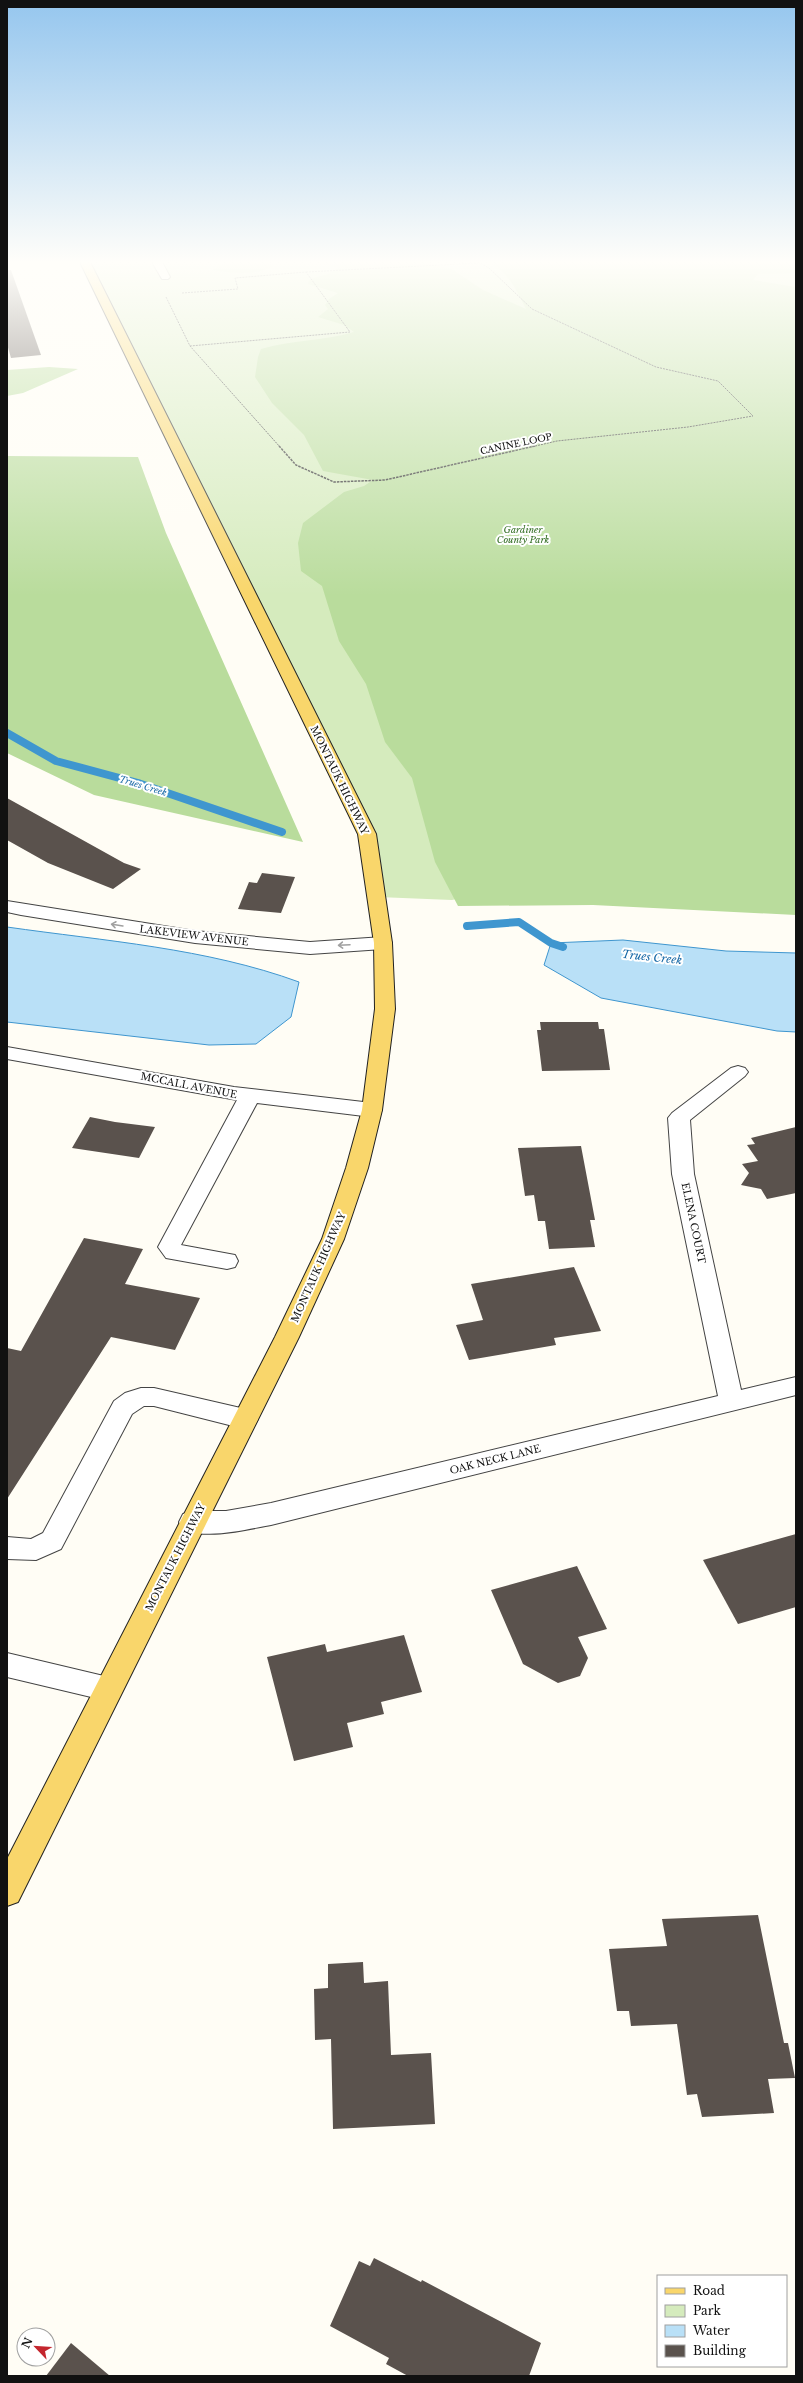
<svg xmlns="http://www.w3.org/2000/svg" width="803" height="2383" viewBox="0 0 803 2383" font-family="'Libre Baskerville',serif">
<rect width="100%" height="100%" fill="#fffdf5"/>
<polygon fill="#d5ebbd" points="85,262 796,262 796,828 452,900 378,897 364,829"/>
<g fill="#b9dc9c">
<path d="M238,262h28l4,1 2,4c-19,9 -40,6 -60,3l11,-6z"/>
<path d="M318,262h107l2,2 23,4 33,22 43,19c-9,-18 -17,-36 -37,-47h307v11l-38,1 -5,6 43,7v628l-203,-10 -135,1 -23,-44 -23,-84 -27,-36 -19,-58 -27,-43 -17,-55 -21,-15 -3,-28 5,-20 41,-31 20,-6 9,-6 -50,-9 -19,-36 -32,-32 -17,-26 3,-20 3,-8c31,-9 62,-8 93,-17l-10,-7 -26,-8 10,-8 -3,-4 4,-6 9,-6 -30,-9 2,-5 18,-5 10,-6z"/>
<polygon points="49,367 78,369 23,393 7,396 7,370"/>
<polygon points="7,456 138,457 166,533 303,842 94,795 7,753"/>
</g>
<g fill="#b9e0f7" stroke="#3f96cf">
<path d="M7,927c98,14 199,21 292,55l-8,35 -35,27 -47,1 -202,-23z"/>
<polygon points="623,940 726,951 796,953 796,1032 777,1031 601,998 544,965 551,943"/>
</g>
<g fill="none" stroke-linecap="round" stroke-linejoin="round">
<g stroke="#3f96cf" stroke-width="8">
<polyline points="7,733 56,761 138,783 282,832"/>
<polyline points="467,926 519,922 551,943 563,947"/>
</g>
</g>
<g fill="#5a524d">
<polygon points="7,270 11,270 41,355 11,358 7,344"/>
<polygon points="7,798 124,863 141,869 113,889 48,863 7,840"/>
<polygon points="262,873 295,877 281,913 238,909 249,882 257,883"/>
<polygon points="540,1022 598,1022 599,1029 604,1029 610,1070 542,1071 537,1030 541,1030"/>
<polygon points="90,1117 115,1122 155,1127 139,1158 72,1148"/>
<polygon points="796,1127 796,1193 767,1199 761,1189 741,1185 749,1173 742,1164 758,1161 747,1145 755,1144 751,1138"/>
<polygon points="581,1146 595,1220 590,1220 595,1247 549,1249 545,1221 538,1221 534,1195 525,1196 518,1148"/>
<polygon points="84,1238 143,1249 125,1284 200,1298 175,1350 111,1337 7,1499 7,1348 21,1351"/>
<polygon points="574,1267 601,1331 554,1338 556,1345 469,1360 456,1325 483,1320 471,1284"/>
<polygon points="796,1534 796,1607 738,1624 703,1560"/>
<polygon points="577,1566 607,1629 578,1637 588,1658 580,1676 558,1683 523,1664 491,1590"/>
<polygon points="404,1635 422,1692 381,1702 384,1714 347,1723 353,1747 294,1761 267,1657 325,1644 327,1652"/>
<polygon points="758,1915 784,2043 788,2043 795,2078 768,2079 774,2113 702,2117 697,2094 687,2095 677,2024 631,2026 629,2011 617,2011 609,1949 667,1946 662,1919"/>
<polygon points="363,1962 364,1983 388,1981 391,2055 431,2053 435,2124 333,2129 331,2039 315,2040 314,1989 328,1988 328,1964"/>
<polygon points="374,2258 421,2282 422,2280 541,2343 529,2376 408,2376 386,2364 389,2358 330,2326 359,2261 370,2266"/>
<polygon points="71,2343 110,2376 46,2376"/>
</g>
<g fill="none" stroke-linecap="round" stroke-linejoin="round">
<defs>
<g id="minor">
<polygon points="152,262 162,262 170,277 168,279 162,279"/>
<polygon points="7,901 195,931 310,942 383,937 390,939 392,943 390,947 383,949 310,954 195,943 21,915 7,912"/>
<polygon points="7,1047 234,1087 372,1103 379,1105 382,1110 379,1115 372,1117 257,1103 181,1245 235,1255 238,1261 235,1267 227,1269 166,1258 158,1247 237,1100 7,1059"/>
<path d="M738,1066l7,2 3,4 -3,4 -55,44 4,54 47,216 55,-13v18l-525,130c-28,5 -60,14 -88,5l-4,-8 4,-8 9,-3h34l45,-8 447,-107 -46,-222 -4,-56 4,-5 59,-45z"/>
<polygon points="141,1388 154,1388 245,1409 254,1412 258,1419 254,1426 245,1429 154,1406 144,1406 132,1414 61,1549 36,1560 7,1559 7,1537 31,1539 43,1533 114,1401 125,1393"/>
<polygon points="7,1653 108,1677 118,1680 122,1689 118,1698 108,1701 7,1677"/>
</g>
<polygon id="major" points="80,262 90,262 376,834 392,943 395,1009 382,1110 368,1168 344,1239 299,1337 18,1902 7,1906 7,1859 275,1337 322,1239 346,1168 362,1110 375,1009 374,943 358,834"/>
</defs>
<use href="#minor" stroke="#444" stroke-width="2"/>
<use href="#major" stroke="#222" stroke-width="2"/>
<g stroke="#333" stroke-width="1" stroke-dasharray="2 1" stroke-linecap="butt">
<polyline points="478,262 489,268 532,309 656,367 718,381 753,416 688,427 557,441 531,447"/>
<polyline points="306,272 479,263"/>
<polyline points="182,293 238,289 235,278 306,272 350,332 190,346"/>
<polyline points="166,297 190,346 280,447"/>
</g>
<polyline stroke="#333" stroke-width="1.5" stroke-dasharray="2.5 1" stroke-linecap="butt" points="279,446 296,465 334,482 385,480 535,446"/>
<use href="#minor" fill="#fff" fill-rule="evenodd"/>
<use href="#major" fill="#f9d66b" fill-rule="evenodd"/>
</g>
<defs><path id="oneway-shaft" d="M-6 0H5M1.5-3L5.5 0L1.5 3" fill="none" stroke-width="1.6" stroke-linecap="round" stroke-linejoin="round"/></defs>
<g stroke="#a0a0a0">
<use href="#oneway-shaft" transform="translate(117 925) rotate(-171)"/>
<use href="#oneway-shaft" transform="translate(344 945) rotate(177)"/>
</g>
<linearGradient id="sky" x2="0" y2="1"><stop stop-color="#95c6ee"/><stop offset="0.44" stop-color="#fffefa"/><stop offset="1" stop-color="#fffefa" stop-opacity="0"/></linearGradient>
<rect width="803" height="596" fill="url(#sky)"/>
<g text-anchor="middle" stroke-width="4" stroke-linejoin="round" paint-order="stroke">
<g font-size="9" fill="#111" stroke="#fff">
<text transform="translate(516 444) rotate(-12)" y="3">CANINE LOOP</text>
</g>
<g font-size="9" font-style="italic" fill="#2f6b1f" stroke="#fff">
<text x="523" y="533">Gardiner<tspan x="523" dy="10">County Park</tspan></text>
</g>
<g font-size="9" font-style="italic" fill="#1768a6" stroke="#fff">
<text transform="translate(143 786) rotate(17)" y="3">Trues Creek</text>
</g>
<g font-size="10" fill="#111" stroke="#fff">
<text transform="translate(340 780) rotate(64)" y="4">MONTAUK HIGHWAY</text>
<text transform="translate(194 935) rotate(7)" y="4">LAKEVIEW AVENUE</text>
<text transform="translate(189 1085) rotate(11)" y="4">MCCALL AVENUE</text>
<text transform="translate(694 1223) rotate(78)" y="4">ELENA COURT</text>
<text transform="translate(318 1267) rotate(-66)" y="4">MONTAUK HIGHWAY</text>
<text transform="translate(495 1459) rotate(-14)" y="4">OAK NECK LANE</text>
<text transform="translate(175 1557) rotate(-63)" y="4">MONTAUK HIGHWAY</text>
</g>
<g font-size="11" font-style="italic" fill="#1768a6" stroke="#fff">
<text transform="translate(652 957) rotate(6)" y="4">Trues Creek</text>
</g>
</g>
<rect width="803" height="2383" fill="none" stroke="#111111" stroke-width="16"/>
<rect x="657" y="2275" width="130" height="92" fill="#ffffff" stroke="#a0a0a0"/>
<rect x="665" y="2288" width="20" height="6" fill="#f9d66b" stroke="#a0a0a0"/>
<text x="693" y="2295" font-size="12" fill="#111111">Road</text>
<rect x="665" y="2305" width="20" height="12" fill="#d5ebbd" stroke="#a0a0a0"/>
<text x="693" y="2315" font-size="12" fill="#111111">Park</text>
<rect x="665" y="2325" width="20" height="12" fill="#b9e0f7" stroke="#a0a0a0"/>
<text x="693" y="2335" font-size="12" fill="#111111">Water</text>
<rect x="665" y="2345" width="20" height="12" fill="#5a524d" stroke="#a0a0a0"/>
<text x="693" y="2355" font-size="12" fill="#111111">Building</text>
<g transform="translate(36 2347) rotate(295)"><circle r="19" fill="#ffffff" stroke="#a0a0a0"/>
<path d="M0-3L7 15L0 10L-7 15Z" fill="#c4262e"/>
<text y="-6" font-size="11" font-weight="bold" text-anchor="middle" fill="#111111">N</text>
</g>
</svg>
